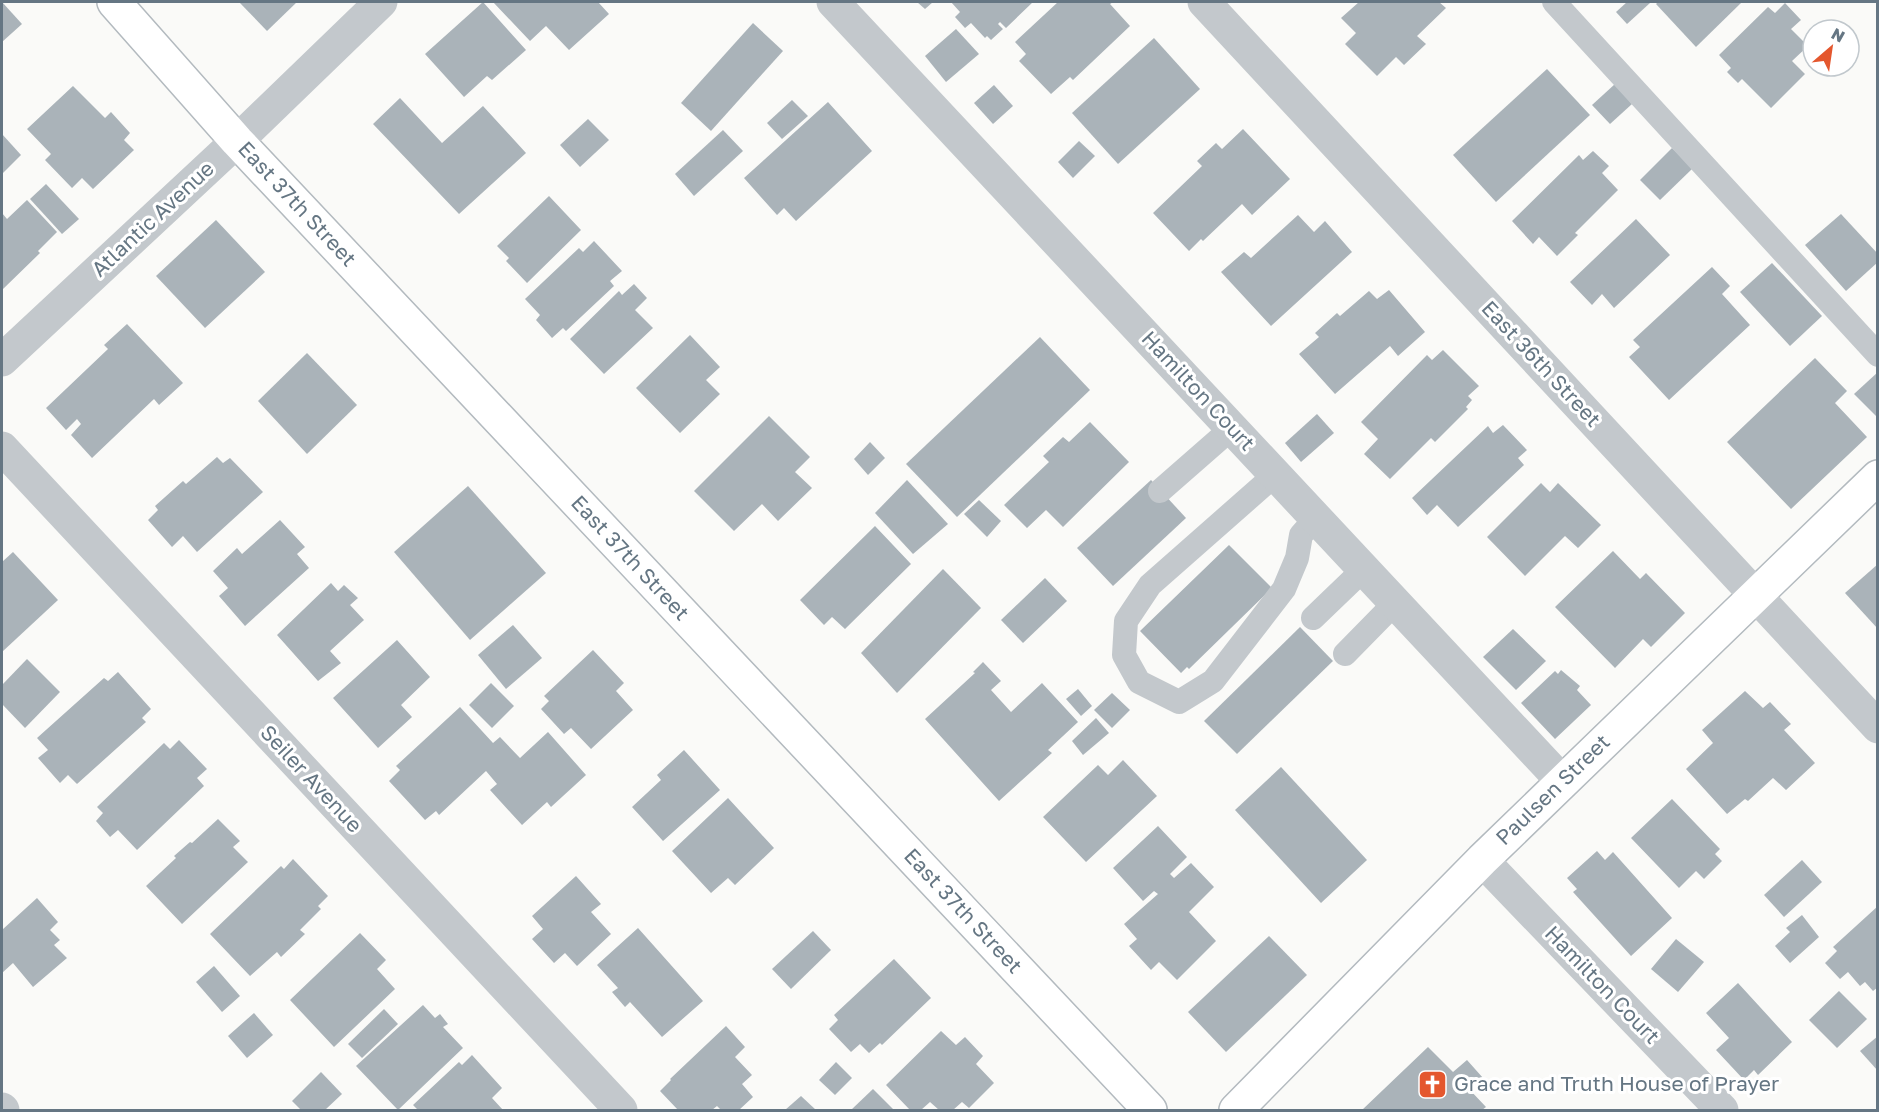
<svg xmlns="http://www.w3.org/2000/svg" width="1879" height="1112" viewBox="0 0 1879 1112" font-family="'Golos Text',sans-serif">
<rect width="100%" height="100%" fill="#fafaf8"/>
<g fill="#aab3b9">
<polygon points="2,2 22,24 2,42"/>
<polygon points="239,2 297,2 267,31"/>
<polygon points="483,2 526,50 492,80 487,76 464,97 425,54"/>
<polygon points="493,2 598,2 609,14 569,50 546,26 530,41"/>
<polygon points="917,2 933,2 925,9"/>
<polygon points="951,2 1033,2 1006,28 1000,22 998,24 1003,29 991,40 987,36 985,38 971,23 965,28 955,17 960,12"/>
<polygon points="1058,2 1113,2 1110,4 1130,26 1073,80 1070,77 1051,94 1019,61 1026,54 1015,42"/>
<polygon points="1359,2 1439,2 1446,8 1417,36 1426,44 1404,65 1396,57 1377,76 1345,44 1356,33 1341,18"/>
<polygon points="1627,2 1649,2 1650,3 1627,24 1616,12"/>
<polygon points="1658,2 1742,2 1696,47 1656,4"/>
<polygon points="1785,3 1801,20 1791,29 1808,46 1792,61 1805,74 1771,108 1742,79 1738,83 1727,72 1731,68 1719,55 1768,7 1775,13"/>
<polygon points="753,23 783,51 711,131 681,103"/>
<polygon points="956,29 979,54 946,82 925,56"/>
<polygon points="1154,38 1200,89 1118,164 1072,113"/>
<polygon points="1547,69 1590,115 1496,202 1453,155"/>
<polygon points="1615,84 1632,104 1610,124 1592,105"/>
<polygon points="994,85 1013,106 993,124 974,103"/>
<polygon points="73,86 105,118 111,112 130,133 124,140 134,150 93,189 82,178 72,188 45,160 51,154 27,129"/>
<polygon points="400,98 442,143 483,106 526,153 459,214 373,124"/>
<polygon points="792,100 808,116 782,139 767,123"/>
<polygon points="828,102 872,151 796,221 784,208 777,215 744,178"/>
<polygon points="588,119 609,140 580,167 560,145"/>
<polygon points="1243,129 1290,179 1252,215 1242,204 1203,241 1201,239 1189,251 1153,213 1202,166 1197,161 1216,143 1222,149"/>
<polygon points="723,130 743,151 694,196 675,174"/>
<polygon points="2,134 21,155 2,174"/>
<polygon points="1079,141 1095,156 1073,178 1058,162"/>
<polygon points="1672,148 1693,168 1660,200 1640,180"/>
<polygon points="1593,151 1609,166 1602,173 1618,190 1575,233 1578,235 1557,256 1539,237 1533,244 1512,221 1579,155 1583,160"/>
<polygon points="46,184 79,219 62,234 30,199"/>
<polygon points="549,196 581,230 527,283 506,261 509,258 497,246"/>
<polygon points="27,200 57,232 38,251 40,253 2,290 2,213 7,219"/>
<polygon points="1841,214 1878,254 1878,262 1846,291 1805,245"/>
<polygon points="1298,215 1314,232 1325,221 1352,252 1271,326 1221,272 1244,252 1251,258"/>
<polygon points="1636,219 1670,255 1614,308 1602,294 1592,305 1570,282"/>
<polygon points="216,220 265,272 205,328 156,276"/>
<polygon points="594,241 622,271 610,281 614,286 566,331 563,328 552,338 536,320 540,315 525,299 579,248 583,252"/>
<polygon points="1772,263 1822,316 1790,346 1740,292"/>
<polygon points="1712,267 1730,286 1722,294 1750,325 1669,400 1629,357 1640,347 1633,340"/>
<polygon points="634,284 647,298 635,310 653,328 604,374 570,339 619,291 622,295"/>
<polygon points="1389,290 1425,332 1398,356 1390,346 1335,394 1299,354 1319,337 1315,333 1337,313 1340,316 1369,291 1377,299"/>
<polygon points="127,324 183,383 159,405 154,399 92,458 71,435 81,424 77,419 66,430 46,408 108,349 104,345"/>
<polygon points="690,335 720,367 706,380 720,394 680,433 636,388"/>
<polygon points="1040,337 1090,390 957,517 906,464"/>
<polygon points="1443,350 1479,386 1468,396 1472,400 1466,407 1468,409 1435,442 1431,438 1390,479 1364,454 1378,439 1361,422 1427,355 1432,360"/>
<polygon points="307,353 357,405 307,454 258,401"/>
<polygon points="1815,358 1847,391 1835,403 1867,437 1791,509 1727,442"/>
<polygon points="1878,372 1878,418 1854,394"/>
<polygon points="1317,414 1334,433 1301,462 1285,443"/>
<polygon points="769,416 810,457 795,472 812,488 778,521 762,504 734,531 694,491"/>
<polygon points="1090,422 1129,462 1063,527 1046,510 1027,528 1004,505 1049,462 1043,456 1063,437 1069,442"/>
<polygon points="1503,425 1527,450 1518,458 1524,465 1458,527 1437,505 1427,515 1412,498 1488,426 1493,433"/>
<polygon points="870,442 885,458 868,475 854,459"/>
<polygon points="217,457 223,463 230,458 263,492 197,552 183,536 172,547 148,520 158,510 155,506 183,481 186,484"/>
<polygon points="907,480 948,524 913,554 875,513"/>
<polygon points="1151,480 1186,518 1113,586 1077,548"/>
<polygon points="1541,483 1550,492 1558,483 1601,525 1578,548 1565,536 1525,576 1487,537"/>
<polygon points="468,486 546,573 470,640 394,552"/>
<polygon points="979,500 1001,521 987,537 964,514"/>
<polygon points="280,520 305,547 297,554 309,568 245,626 219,596 228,588 213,571 237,548 242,554"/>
<polygon points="875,526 911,564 845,629 832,617 824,625 800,600"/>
<polygon points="1229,545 1272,588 1189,669 1187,667 1181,673 1140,631"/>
<polygon points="1613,551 1640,579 1646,573 1685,613 1651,647 1643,639 1615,668 1555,607"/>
<polygon points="13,552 58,600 2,652 2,562"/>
<polygon points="1878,564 1878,629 1845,593"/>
<polygon points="943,569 981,608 897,693 861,653"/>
<polygon points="1045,578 1067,601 1023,643 1001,620"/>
<polygon points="331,583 338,591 344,585 358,598 350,605 364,620 330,651 341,663 318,681 277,635"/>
<polygon points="513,625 542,658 506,689 478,655"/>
<polygon points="1300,627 1333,661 1237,754 1204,721"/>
<polygon points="1513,629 1546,661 1516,690 1483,657"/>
<polygon points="397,640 430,677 401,705 412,717 378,748 333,698"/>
<polygon points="593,650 624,683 616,691 633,710 591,749 571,728 564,734 541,709 549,701 544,696"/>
<polygon points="27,659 60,692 25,728 2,704 2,685"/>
<polygon points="983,662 1001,681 991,690 1011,712 1042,683 1078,722 1048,750 1052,753 999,801 925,719 975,673 973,672"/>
<polygon points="1561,670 1580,686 1577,690 1591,705 1555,739 1521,703 1555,671 1558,674"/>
<polygon points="118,672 151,709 142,718 146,722 77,784 68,775 60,783 38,758 48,750 37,738 104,678 108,681"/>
<polygon points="491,683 514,706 492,728 469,705"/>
<polygon points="1078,689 1092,706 1081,716 1066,699"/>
<polygon points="1745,691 1763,708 1770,702 1791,724 1784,730 1815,763 1786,790 1773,778 1748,801 1745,799 1727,814 1686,769 1713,743 1702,730"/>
<polygon points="1112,693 1130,710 1112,728 1094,710"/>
<polygon points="460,707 493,743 500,737 520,758 548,732 586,775 551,807 547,802 522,825 490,790 497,784 486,771 439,815 436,811 425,820 389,781 400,770 396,766"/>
<polygon points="1096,718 1109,733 1083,755 1072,741"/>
<polygon points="179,740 207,769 197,778 204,786 137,850 118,830 110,837 96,821 103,813 97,807 164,743 170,749"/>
<polygon points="684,750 720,790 663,841 632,807 661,780 657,775"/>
<polygon points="1123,760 1157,796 1086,862 1043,817 1098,765 1108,775"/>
<polygon points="1281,767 1367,860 1321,903 1235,810"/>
<polygon points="728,798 774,848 735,885 728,878 711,893 672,851"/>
<polygon points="1672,799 1720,849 1715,854 1722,861 1704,879 1696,871 1679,888 1631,838"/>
<polygon points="218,819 240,841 233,847 248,862 182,924 146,886 176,858 174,856 190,842 192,843"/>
<polygon points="1158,826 1187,857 1170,874 1174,878 1191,863 1214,887 1189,912 1216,941 1177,980 1159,962 1151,970 1129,946 1137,939 1124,924 1158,894 1154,891 1143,901 1113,868"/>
<polygon points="1597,851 1605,860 1613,852 1672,918 1631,956 1573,892 1577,889 1567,878"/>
<polygon points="293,859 328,896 318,906 321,909 300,930 305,934 281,957 277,952 250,976 210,934 281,866 284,869"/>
<polygon points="1802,860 1822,882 1784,917 1764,895"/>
<polygon points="576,876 601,904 591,912 611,934 577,966 565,953 554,963 532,939 543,929 532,916"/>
<polygon points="37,898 58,922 50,930 60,940 54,945 67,958 33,987 13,963 2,973 2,930"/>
<polygon points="1878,906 1878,987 1873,991 1865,982 1860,986 1848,972 1840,979 1825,963 1837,951 1833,947"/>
<polygon points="1802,915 1819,937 1790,963 1775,946 1790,932 1786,928"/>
<polygon points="638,928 703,1001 662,1037 630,1002 625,1007 612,992 618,988 597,965"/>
<polygon points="813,931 831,950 791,989 772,969"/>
<polygon points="360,933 386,960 377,969 395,989 334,1047 290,1000"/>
<polygon points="1269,936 1307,975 1226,1052 1188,1012"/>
<polygon points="1676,939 1704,962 1678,992 1651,969"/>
<polygon points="894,959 931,998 882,1045 880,1043 869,1053 860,1044 851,1052 829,1029 838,1020 834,1015"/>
<polygon points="214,966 240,996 222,1012 196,982"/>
<polygon points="1738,983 1792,1042 1758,1075 1754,1070 1744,1080 1716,1050 1729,1038 1706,1013"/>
<polygon points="1839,991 1867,1019 1837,1048 1809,1020"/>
<polygon points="423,1005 435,1018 440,1014 448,1024 443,1027 463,1048 398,1110 356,1066"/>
<polygon points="384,1009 398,1024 362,1058 348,1044"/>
<polygon points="254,1013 273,1035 247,1058 228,1036"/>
<polygon points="726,1026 745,1047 735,1057 752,1075 742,1084 753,1097 739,1110 721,1110 717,1106 712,1110 678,1110 660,1091 671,1080 670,1079"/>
<polygon points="941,1031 956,1045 965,1037 983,1056 976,1064 994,1083 969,1108 962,1102 953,1110 939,1110 930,1102 921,1110 910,1110 886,1085"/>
<polygon points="1878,1036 1878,1071 1860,1051"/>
<polygon points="1428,1047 1453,1072 1467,1060 1483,1078 1469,1089 1486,1107 1482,1110 1362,1110"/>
<polygon points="472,1055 502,1088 492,1098 503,1110 418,1110 413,1105 459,1062 462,1065"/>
<polygon points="836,1062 852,1078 835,1095 819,1080"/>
<polygon points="321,1072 342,1094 325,1110 301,1110 292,1101"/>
<polygon points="873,1089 894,1110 851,1110"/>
<polygon points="801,1096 816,1110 785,1110"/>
</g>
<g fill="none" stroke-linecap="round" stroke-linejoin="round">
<defs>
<g id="secondary">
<polyline points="114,2 237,141 1150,1110"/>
<polyline points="1236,1110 1482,860 1878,477"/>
</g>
</defs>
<use href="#secondary" stroke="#b3babf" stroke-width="36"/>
<g stroke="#c3c8cc" stroke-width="24">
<polyline points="1554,2 1878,355"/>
<polyline points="1276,474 1150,585 1126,621 1124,655 1139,682 1179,702 1213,681 1284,589 1297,558 1301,535 1316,518"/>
<polyline points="1160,491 1232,428"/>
<polyline points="1313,618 1364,569"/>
<polyline points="1345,654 1395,603"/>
</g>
<g stroke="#c3c8cc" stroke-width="33">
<polyline points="833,2 1562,781"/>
<polyline points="1204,2 1878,727"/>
<polyline points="2,360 237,141 381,2"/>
<polyline points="2,448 621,1110"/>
<polyline points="1482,860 1722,1110"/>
<polyline points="2,1109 3,1110"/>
</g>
<use href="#secondary" stroke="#fff" stroke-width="33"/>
</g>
<defs>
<symbol id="church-square" viewBox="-11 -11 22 22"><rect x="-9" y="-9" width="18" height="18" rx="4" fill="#e4572e" stroke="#fff"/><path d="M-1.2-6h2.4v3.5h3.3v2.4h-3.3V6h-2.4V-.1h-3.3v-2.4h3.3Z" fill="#fff"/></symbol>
</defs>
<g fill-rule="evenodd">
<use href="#church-square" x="1416" y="1068" width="33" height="33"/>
</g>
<g text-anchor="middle" stroke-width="6" stroke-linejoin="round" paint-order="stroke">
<g font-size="21" fill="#657683" stroke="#fff">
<text transform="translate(297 204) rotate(47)" y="7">East 37th Street</text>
<text transform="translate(153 219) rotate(-43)" y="7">Atlantic Avenue</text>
<text transform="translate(1541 364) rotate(47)" y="7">East 36th Street</text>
<text transform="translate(1198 391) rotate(47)" y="7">Hamilton Court</text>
<text transform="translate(630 558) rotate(47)" y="7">East 37th Street</text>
<text transform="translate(311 779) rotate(47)" y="7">Seiler Avenue</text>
<text transform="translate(1553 790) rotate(-44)" y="7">Paulsen Street</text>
<text transform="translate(963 911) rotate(47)" y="7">East 37th Street</text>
<text transform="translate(1602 985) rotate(46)" y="7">Hamilton Court</text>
</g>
<g font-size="21" fill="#657683" stroke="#fff" text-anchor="start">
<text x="1454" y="1091">Grace and Truth House of Prayer</text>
</g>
</g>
<rect width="1879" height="1112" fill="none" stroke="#657683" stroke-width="6"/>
<g transform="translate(1831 48) rotate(29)"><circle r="28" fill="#ffffff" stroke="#c1c8cd" stroke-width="1.5"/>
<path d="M0-4.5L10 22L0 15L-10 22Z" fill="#e4572e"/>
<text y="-9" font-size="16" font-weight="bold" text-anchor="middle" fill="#657683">N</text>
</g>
</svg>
